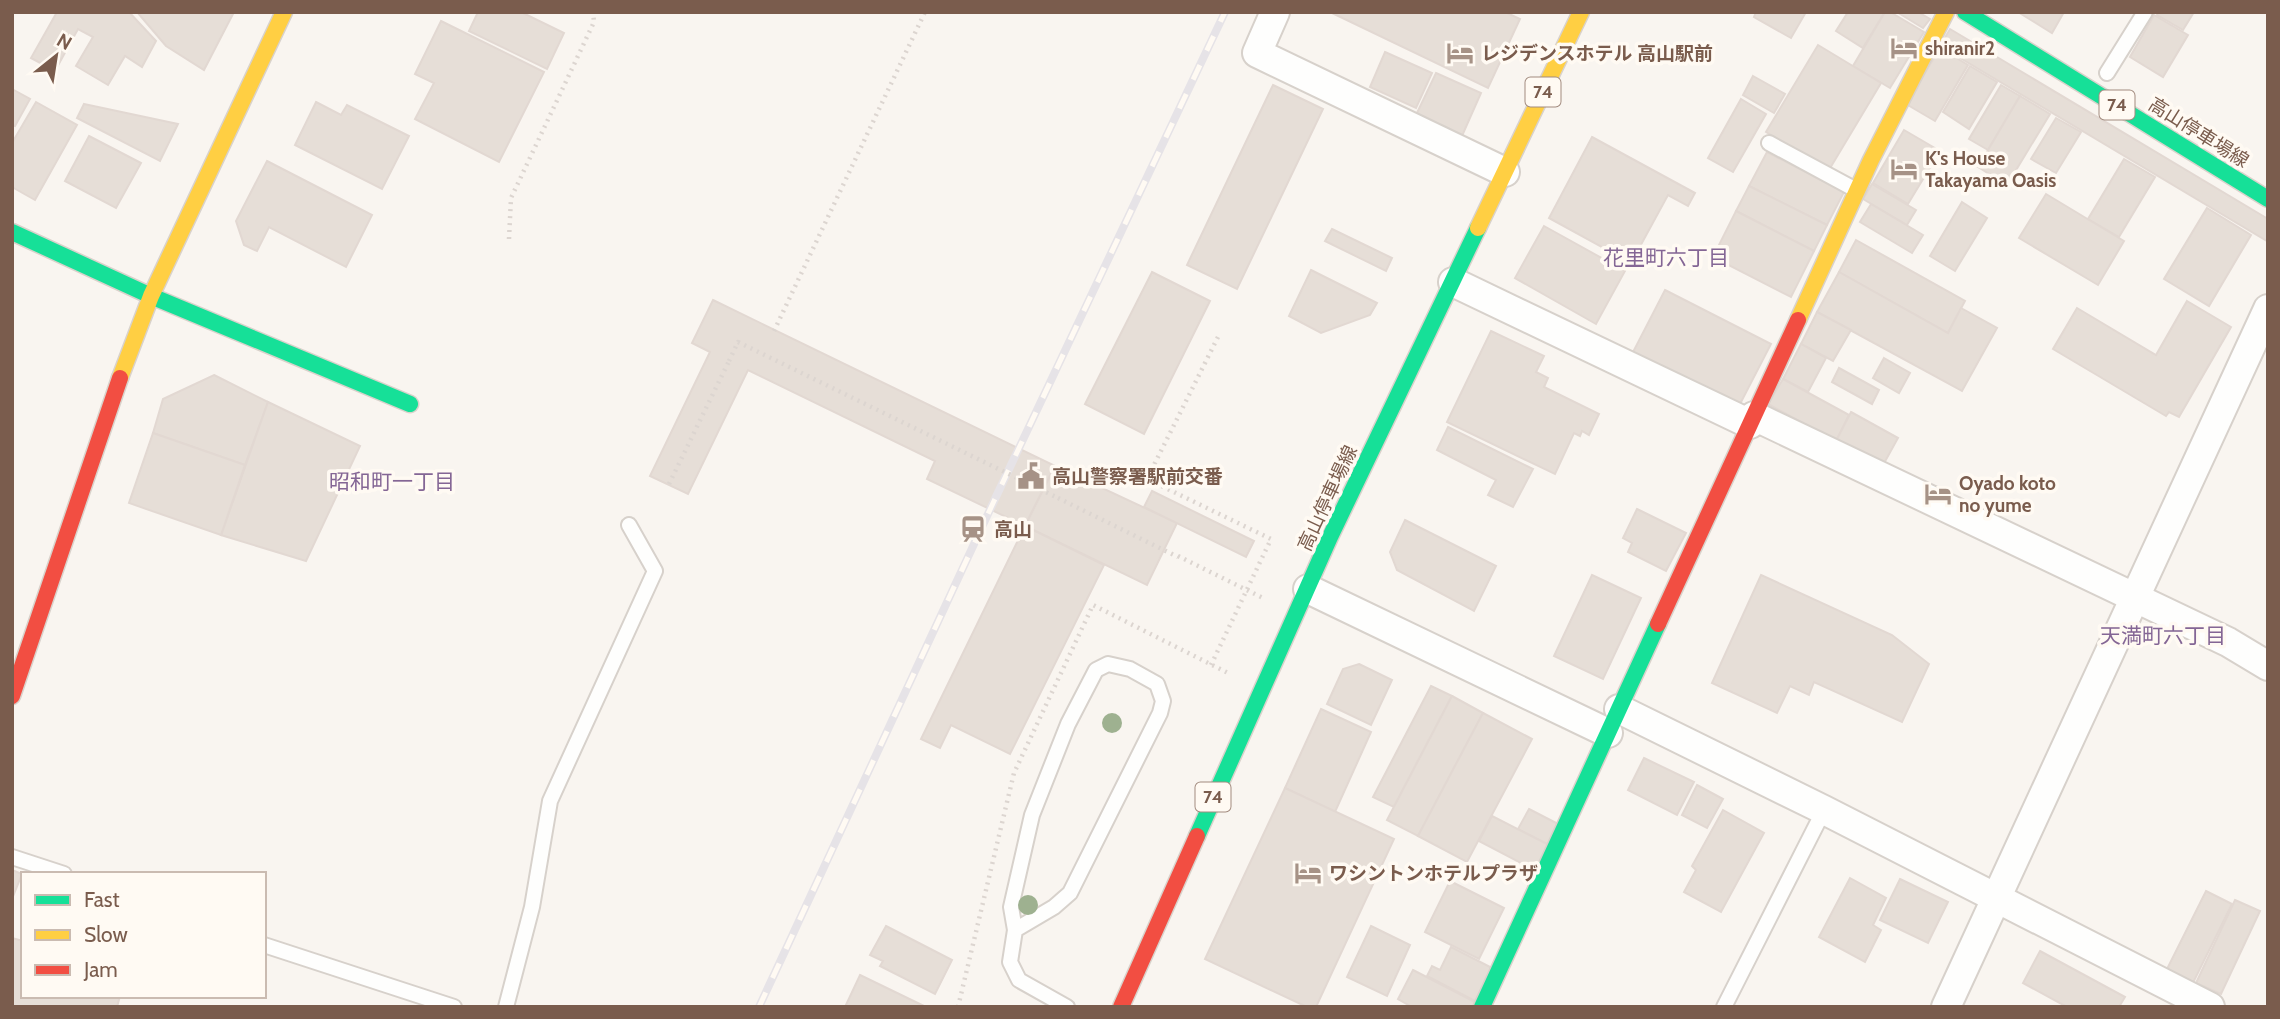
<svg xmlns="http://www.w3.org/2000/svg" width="2280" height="1019" viewBox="0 0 2280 1019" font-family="Cabin,'Noto Sans JP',sans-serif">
<rect width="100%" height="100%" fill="#f9f5f0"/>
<g fill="#e6ded7" stroke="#e2d8d2" stroke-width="2">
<polygon points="57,12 129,12 156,41 142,67 125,56 108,85 76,66 93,37 78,29 55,71 31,58"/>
<polygon points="137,12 234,12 204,70 166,46"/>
<polygon points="478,12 521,12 564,33 547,69 469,31"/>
<polygon points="1330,12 1505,12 1520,19 1488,88"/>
<polygon points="1756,12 1806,12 1791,38 1754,17"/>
<polygon points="1848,12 1885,12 1863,48 1836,31"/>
<polygon points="1885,12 1890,12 1924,32 1890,88 1853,66"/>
<polygon points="1897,12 1918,12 1930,19 1923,28"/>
<polygon points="2018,12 2064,12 2052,33"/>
<polygon points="2158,12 2194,12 2183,30 2157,15"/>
<polygon points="2154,15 2188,35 2163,77 2130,57"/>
<polygon points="441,21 544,72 499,162 415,119 434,83 415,74"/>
<polygon points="1950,29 2268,219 2267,241 1940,46"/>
<polygon points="1818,45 1881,83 1829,170 1766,132"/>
<polygon points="1940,48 1968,65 1935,121 1906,104"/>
<polygon points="1385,52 1432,73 1416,108 1370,87"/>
<polygon points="1970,66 1997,82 1969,129 1943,112"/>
<polygon points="1436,73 1481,93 1462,136 1416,115"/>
<polygon points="1753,76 1785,94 1774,113 1743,95"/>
<polygon points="1273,85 1323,109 1237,289 1187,265"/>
<polygon points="2001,85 2020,96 1988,150 1969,139"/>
<polygon points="12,89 30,99 15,126 12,125"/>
<polygon points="2020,96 2050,114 2007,185 1978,167"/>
<polygon points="1741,99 1766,114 1733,172 1708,158"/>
<polygon points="36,102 77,125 35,200 12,187 12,143"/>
<polygon points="316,102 341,115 347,105 409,136 382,189 295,145"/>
<polygon points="84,104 178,124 160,161 77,118"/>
<polygon points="2056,118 2081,132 2056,173 2031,159"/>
<polygon points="1904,130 1940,151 1908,204 1873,183"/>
<polygon points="89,136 141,163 116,208 65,181"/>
<polygon points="1592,137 1695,193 1688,206 1668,195 1631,263 1549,218"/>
<polygon points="1767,152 1844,192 1827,225 1749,186"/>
<polygon points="2124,159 2155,177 2119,237 2088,219"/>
<polygon points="267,161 372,215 346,267 269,227 257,251 244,245 236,221"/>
<polygon points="1872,184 1916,210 1907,225 1863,199"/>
<polygon points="1749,186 1827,225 1814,251 1736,211"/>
<polygon points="2046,194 2124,241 2098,285 2019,238"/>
<polygon points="1962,202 1987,218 1955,271 1930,256"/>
<polygon points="1871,204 1923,235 1912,253 1860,222"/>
<polygon points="2207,208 2251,235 2209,306 2164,279"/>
<polygon points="1736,211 1814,251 1791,297 1713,257"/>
<polygon points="1544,226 1625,271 1596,324 1515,278"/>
<polygon points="1332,229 1392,258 1386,271 1325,241"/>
<polygon points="1856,240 1965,301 1948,333 1839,272"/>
<polygon points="1311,270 1377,303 1370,315 1321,333 1289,316"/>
<polygon points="1152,272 1210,301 1144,434 1085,404"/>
<polygon points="1839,272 1948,333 1961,308 1997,328 1962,391 1817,312"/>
<polygon points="1665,290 1771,344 1738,408 1632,354"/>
<polygon points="713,300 1055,466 1025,526 927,479 935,461 748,370 688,494 650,476 710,352 692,343"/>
<polygon points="2187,301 2231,327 2179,417 2169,412 2166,416 2053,349 2077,308 2156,355"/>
<polygon points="1817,312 1851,330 1833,361 1801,344"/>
<polygon points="1491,331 1544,356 1536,372 1548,378 1544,387 1599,414 1589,435 1582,431 1580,436 1574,433 1555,474 1447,422"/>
<polygon points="1801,344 1826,358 1808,392 1783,379"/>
<polygon points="1884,358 1910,373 1899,393 1873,378"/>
<polygon points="1839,368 1879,390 1872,404 1832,382"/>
<polygon points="214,375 268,402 245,465 153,433 163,399"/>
<polygon points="1783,379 1849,415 1836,441 1768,404"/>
<polygon points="268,402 360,446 306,561 221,535"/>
<polygon points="1851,412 1898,438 1882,467 1836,441"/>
<polygon points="1448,427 1533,469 1513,507 1488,495 1496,480 1437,450"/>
<polygon points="153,433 245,465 221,535 129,503"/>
<polygon points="1055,466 1177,523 1147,585 1025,526"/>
<polygon points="1152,491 1254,541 1246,557 1144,507"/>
<polygon points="1637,509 1686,533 1666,571 1628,552 1632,543 1623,538"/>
<polygon points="1405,520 1496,566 1474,611 1397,570 1390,552"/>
<polygon points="1025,526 1104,565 1010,754 951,725 940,748 921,739"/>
<polygon points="1592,575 1641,598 1603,679 1554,656"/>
<polygon points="1761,575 1892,635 1929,664 1902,722 1814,682 1809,695 1790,686 1777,713 1712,683"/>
<polygon points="1359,664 1392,680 1371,725 1327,704 1343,669"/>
<polygon points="1431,686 1452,696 1394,807 1373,797"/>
<polygon points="1452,696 1483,713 1418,836 1387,820"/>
<polygon points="1321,709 1371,732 1335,812 1285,788"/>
<polygon points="1483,713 1532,739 1467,862 1418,836"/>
<polygon points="1644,758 1694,782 1677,815 1628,790"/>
<polygon points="1697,785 1723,799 1707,828 1682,815"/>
<polygon points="1285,788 1394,839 1316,1007 1307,1007 1205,959"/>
<polygon points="1529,809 1562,826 1551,846 1518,829"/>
<polygon points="1723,810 1764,833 1721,912 1684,892 1696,870 1692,866"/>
<polygon points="1492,816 1551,846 1538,872 1479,841"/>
<polygon points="12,870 22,874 12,899"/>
<polygon points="1850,878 1886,898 1873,925 1881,930 1865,962 1819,937"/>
<polygon points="1900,879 1948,902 1928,943 1880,920"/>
<polygon points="1450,881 1504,908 1479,959 1425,932"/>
<polygon points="2206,891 2232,904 2189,991 2163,977"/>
<polygon points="2235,900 2260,911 2221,994 2196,983"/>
<polygon points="886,926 952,960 935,994 880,966 883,961 870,955"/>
<polygon points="1371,926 1410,945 1387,996 1347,977"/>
<polygon points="12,938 23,941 23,996 120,996 117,1007 12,1007"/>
<polygon points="1451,947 1492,968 1475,1001 1427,976 1432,966 1440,970"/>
<polygon points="2040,951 2125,997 2119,1007 2067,1007 2023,983"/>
<polygon points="1413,970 1475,1002 1472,1007 1412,1007 1398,999"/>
<polygon points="860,975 926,1007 845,1007"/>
</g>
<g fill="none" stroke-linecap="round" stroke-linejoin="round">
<defs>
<g id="lane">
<polyline points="2107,73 2145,12"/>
<polyline points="1769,143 1856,190"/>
<polyline points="12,857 64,874"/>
<polyline points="1015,930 1054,907 1070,893 1160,713 1163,701 1157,684 1130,669 1108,664 1096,670 1068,724 1032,815 1011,907 1015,930 1010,962 1019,980 1067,1007"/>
<polyline points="264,945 454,1007"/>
<polyline points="506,1007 532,907 550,801 655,571 629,525"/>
<polyline points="1724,1007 1824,810"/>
</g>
<g id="street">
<polyline points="1275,12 1257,53 1505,172"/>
<polyline points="1453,282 1750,424"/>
<polyline points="1754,416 2228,642 2268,666"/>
<polyline points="1308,589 1608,733"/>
<polyline points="1619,709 1824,810 2210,1007"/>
<polyline points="1946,1007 2268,309"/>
</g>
<g id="fast">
<polyline points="1965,12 2268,199"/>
<polyline points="12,232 151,296 410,404"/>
<polyline points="1197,836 1330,537 1478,228"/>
<polyline points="1482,1007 1658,624"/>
</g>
<g id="slow">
<polyline points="1478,228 1581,12"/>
<polyline points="1798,320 1871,160 1946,12"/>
<polyline points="120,378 151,296 284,12"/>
</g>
<g id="jam">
<polyline points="1658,624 1798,320"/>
<polyline points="12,696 120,378"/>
<polyline points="1121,1007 1197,836"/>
</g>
</defs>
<use href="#lane" stroke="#d7d1cb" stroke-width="18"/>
<use href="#street" stroke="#d7d1cb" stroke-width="32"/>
<use href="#fast" stroke="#d9d2cb" stroke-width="19"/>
<use href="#slow" stroke="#d9d2cb" stroke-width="19"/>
<use href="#jam" stroke="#d9d2cb" stroke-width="19"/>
<g stroke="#dcd5d0" stroke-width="4.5" stroke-dasharray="2 5" stroke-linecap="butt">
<polyline points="509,239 511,198 594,22 593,12"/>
<polyline points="774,331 925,12"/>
<polyline points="669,484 729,361"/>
<polyline points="1058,498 1178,557"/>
<polyline points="1178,556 1263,598"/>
<polyline points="1211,665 1271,539 1147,479 1218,337"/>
<polyline points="958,1007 1014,773 1093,605 1230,674"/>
</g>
<use href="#lane" stroke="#fefefd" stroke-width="14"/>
<use href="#street" stroke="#fefefd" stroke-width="28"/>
<use href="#fast" stroke="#16e098" stroke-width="16"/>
<use href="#slow" stroke="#ffcf43" stroke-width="16"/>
<use href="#jam" stroke="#f24e42" stroke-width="16"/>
<defs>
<polyline id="rail" points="759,1007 994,501 1225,12"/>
</defs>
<use href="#rail" stroke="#e6e3e7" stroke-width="8"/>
<use href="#rail" stroke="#fffaf3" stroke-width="5" stroke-dasharray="16" stroke-linecap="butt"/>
<polyline stroke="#dcd5d0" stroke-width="4.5" stroke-dasharray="2 5" stroke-linecap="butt" points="729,361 738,342 1058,498"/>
</g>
<g fill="#9eb190">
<circle cx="1112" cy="723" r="10"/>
<circle cx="1028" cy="905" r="10"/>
</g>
<defs>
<symbol id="hotel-bare" viewBox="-9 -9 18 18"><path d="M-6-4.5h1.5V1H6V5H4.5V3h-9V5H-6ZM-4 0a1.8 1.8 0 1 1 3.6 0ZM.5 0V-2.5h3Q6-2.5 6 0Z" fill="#a69286" stroke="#fffaf3" stroke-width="2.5" paint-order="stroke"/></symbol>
<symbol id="civic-bare" viewBox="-9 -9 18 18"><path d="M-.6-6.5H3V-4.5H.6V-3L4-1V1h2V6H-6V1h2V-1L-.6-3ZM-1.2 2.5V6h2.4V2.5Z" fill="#a69286" stroke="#fffaf3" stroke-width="2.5" paint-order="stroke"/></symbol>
<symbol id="station-bare" viewBox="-9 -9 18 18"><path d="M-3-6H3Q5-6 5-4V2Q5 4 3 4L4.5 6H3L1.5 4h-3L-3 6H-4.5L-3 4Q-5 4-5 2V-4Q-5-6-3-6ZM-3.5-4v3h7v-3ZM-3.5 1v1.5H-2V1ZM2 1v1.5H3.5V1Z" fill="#a69286" stroke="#fffaf3" stroke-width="2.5" paint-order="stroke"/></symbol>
</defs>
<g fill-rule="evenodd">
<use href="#hotel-bare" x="1885" y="29" width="38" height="38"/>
<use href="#hotel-bare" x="1441" y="34" width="38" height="38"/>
<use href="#hotel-bare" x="1885" y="150" width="38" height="38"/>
<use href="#civic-bare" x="1012" y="457" width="38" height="38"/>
<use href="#hotel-bare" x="1919" y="475" width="38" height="38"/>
<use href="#station-bare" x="954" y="510" width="38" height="38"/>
<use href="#hotel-bare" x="1289" y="854" width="38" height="38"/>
</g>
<g text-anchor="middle" stroke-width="7" stroke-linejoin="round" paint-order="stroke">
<g fill="#fffaf3" stroke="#a28b7f" stroke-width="2">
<rect x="1525.5" y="77.5" width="35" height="29" rx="5"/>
<rect x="2099.5" y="90.5" width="35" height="29" rx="5"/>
<rect x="1195.5" y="782.5" width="35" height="29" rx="5"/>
</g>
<g font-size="18" font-weight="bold" fill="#7a5c4d">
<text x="1543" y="98">74</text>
<text x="2117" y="111">74</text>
<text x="1213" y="803">74</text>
</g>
<g font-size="19" font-weight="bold" fill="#7a5c4d" stroke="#fffaf3" text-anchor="start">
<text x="1925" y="55">shiranir2</text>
<text x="1481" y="60">レジデンスホテル 高山駅前</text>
<text x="1925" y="165">K's House<tspan x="1925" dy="22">Takayama Oasis</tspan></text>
<text x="1052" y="483">高山警察署駅前交番</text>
<text x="1959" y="490">Oyado koto<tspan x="1959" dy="22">no yume</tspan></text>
<text x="994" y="536">高山</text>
<text x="1329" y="880">ワシントンホテルプラザ</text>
</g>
<g font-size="19" fill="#7a5c4d" stroke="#fffaf3">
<text transform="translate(2199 132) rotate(32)" y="7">高山停車場線</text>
<text transform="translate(1327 498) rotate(-65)" y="7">高山停車場線</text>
</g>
<g font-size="21" fill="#846695" stroke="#fffaf3">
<text x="1666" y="265">花里町六丁目</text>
<text x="392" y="489">昭和町一丁目</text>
<text x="2163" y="643">天満町六丁目</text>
</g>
</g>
<rect width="2280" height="1019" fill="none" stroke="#7a5c4d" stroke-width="28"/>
<rect x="21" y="872" width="245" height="126" fill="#fffaf3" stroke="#cabbb1" stroke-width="2"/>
<rect x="35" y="895" width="35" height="10" fill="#16e098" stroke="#cabbb1" stroke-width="2"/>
<text x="84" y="907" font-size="21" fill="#7a5c4d">Fast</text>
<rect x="35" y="930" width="35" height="10" fill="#ffcf43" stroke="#cabbb1" stroke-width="2"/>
<text x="84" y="942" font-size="21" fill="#7a5c4d">Slow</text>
<rect x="35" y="965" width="35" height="10" fill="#f24e42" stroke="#cabbb1" stroke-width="2"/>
<text x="84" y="977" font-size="21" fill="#7a5c4d">Jam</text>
<g transform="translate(56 56) rotate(30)" stroke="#fffaf3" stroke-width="5" paint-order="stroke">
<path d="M0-5L12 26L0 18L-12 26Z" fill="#7a5c4d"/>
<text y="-10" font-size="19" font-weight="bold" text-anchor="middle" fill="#7a5c4d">N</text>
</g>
</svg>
